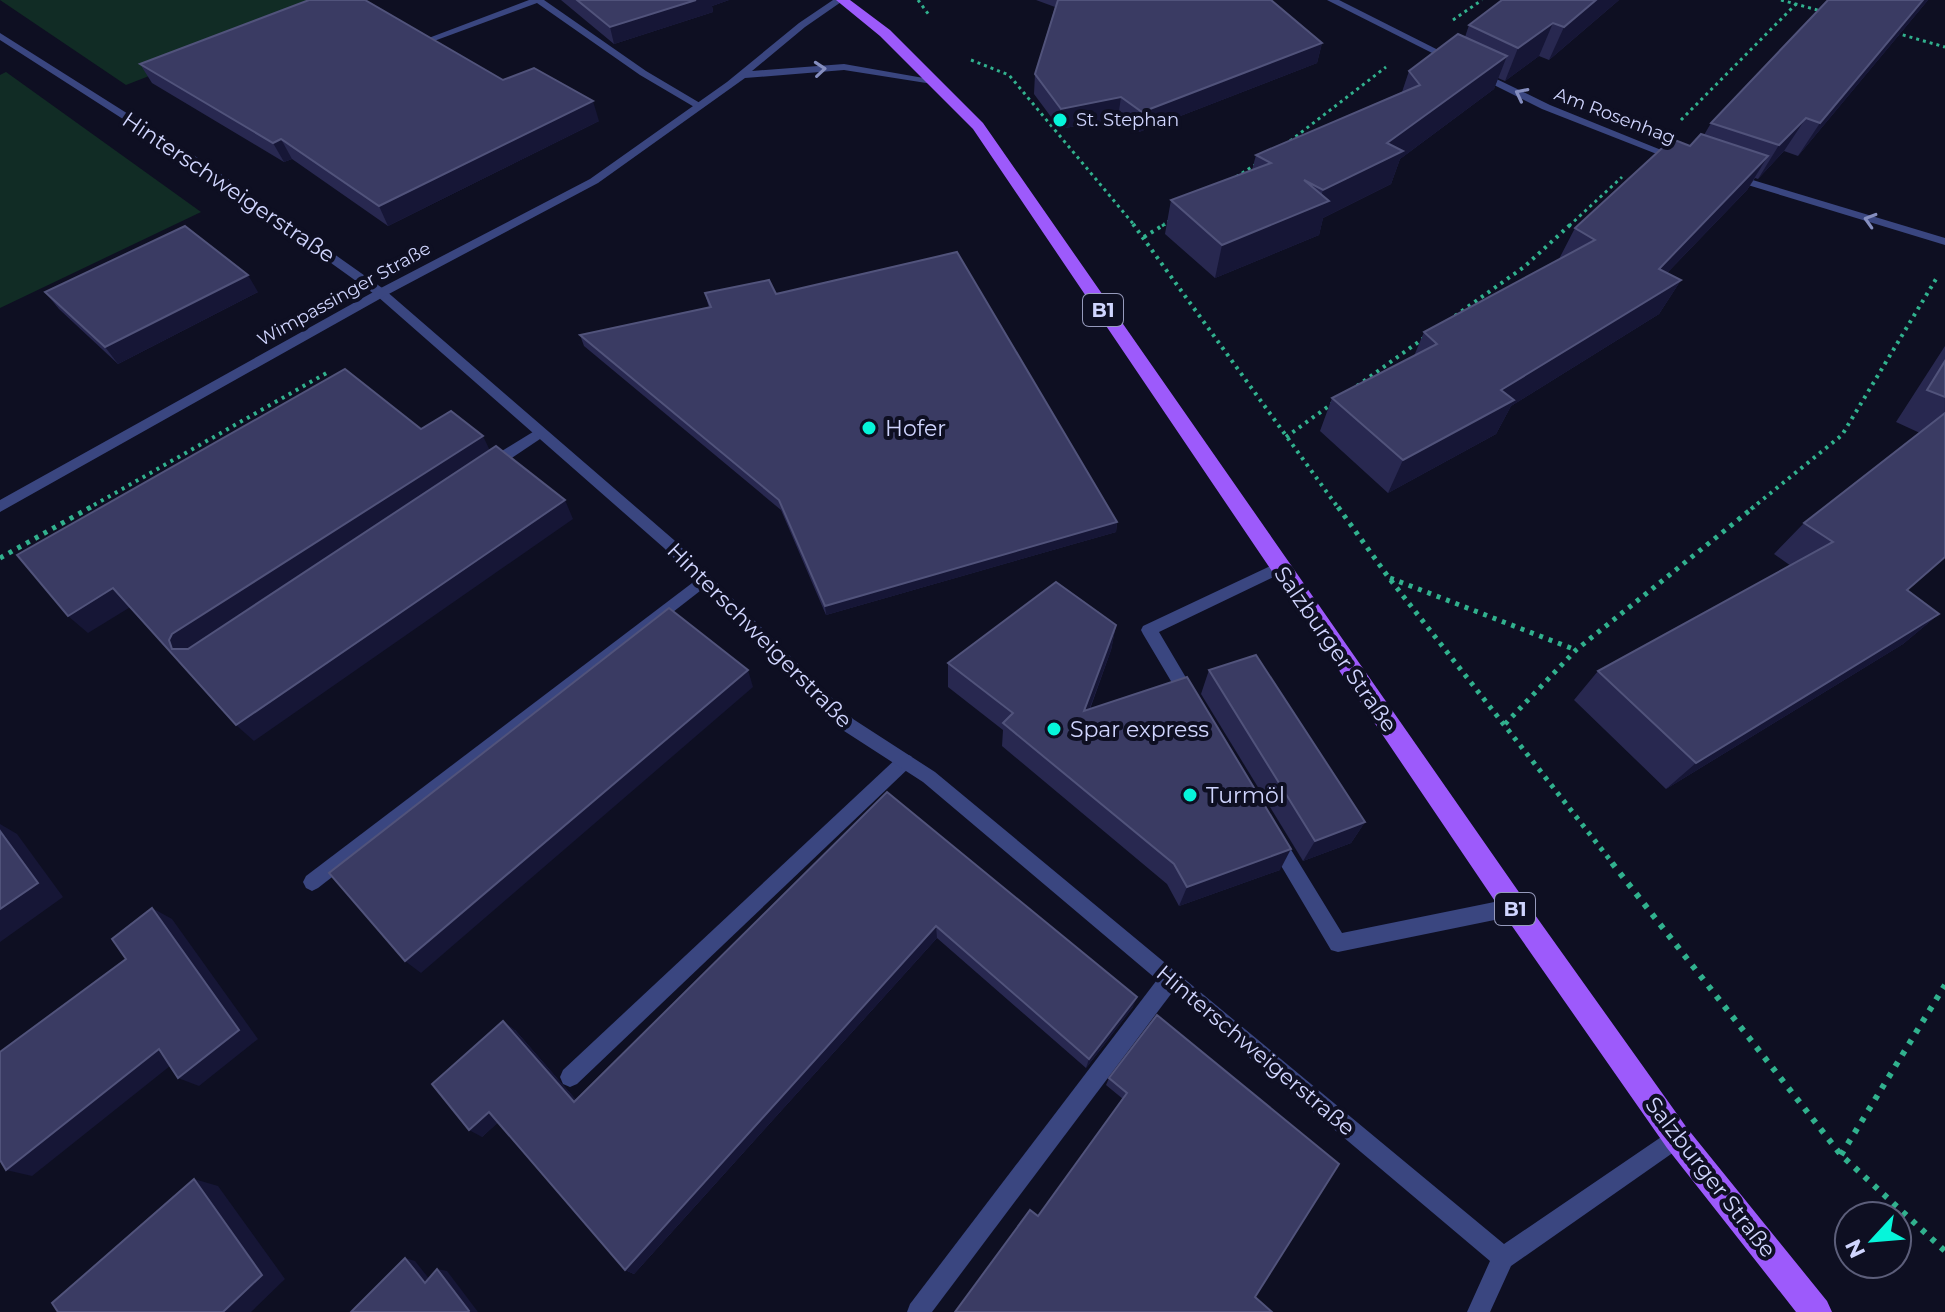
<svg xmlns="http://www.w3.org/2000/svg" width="1945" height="1312" viewBox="0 0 1945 1312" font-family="Montserrat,sans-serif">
<rect width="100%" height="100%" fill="#0e0f22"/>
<g fill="#112c25">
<polygon points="0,0 344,0 126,85"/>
<polygon points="6,72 201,212 0,308 0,75"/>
</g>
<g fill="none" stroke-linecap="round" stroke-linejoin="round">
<g stroke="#31b18e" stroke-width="3" stroke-dasharray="3 4" stroke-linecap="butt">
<polyline points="918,0 929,15"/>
<polyline points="1781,0 1821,11"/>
<polyline points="1453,20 1482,0"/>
<polyline points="1896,33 1945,47"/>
<polyline points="971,60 1009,75 1135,226"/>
<polyline points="1681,120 1796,4"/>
<polyline points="1290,141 1386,67"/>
<polyline points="1236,177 1258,163"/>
<polyline points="1162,226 1171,220"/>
<polyline points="1569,226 1622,177"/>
</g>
<g stroke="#31b18e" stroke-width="4" stroke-dasharray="3 5" stroke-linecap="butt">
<polyline points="1133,224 1339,509"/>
<polyline points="1144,237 1165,224"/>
<polyline points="1455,316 1524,267 1571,224"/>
<polyline points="1357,386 1424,338"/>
<polyline points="1286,437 1333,403"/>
<polyline points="87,509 330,371"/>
<polyline points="1751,509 1842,435 1936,279"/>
</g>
<g stroke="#31b18e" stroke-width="5" stroke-dasharray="4 6" stroke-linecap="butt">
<polyline points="1338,507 1389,578 1614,865"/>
<polyline points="0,558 91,507"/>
<polyline points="1390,578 1576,650"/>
<polyline points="1505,724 1576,650 1754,507"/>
</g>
<g stroke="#31b18e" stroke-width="6" stroke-dasharray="5 8" stroke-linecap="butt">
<polyline points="1612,863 1841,1155 1945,1251"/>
<polyline points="1841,1155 1945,985"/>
</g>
<g fill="#3a4680" fill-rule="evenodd">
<polygon points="529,0 544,0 646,71 705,106 696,108 640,75 537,3 434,41 426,39"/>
<polygon points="541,427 548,432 546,435 494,470 484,470 482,466 484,462"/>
<polygon points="1279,562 1287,568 1284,572 1159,632 1198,698 1196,703 1190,705 1184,703 1143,634 1141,630 1143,626"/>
<polygon points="704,574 712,580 709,584 318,888 312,891 306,888 303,882 306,876"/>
<polygon points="905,754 911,756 914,761 911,766 577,1084 570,1087 563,1084 560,1077 563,1070 899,756"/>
<polygon points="1276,833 1282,835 1342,933 1514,898 1521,901 1523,907 1521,913 1514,916 1338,952 1331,950 1270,847 1267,841 1270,835"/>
<polygon points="1170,969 1177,972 1180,979 1177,986 932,1312 907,1312 910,1304 1163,972"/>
</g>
<g fill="#3a4680" fill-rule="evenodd">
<polygon points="1327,0 1339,0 1458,60 1450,62"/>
<polygon points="0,33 201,160 385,290 674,540 853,719 935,772 1504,1244 1670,1131 1677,1127 1684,1131 1688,1138 1684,1145 1511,1266 1490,1312 1467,1312 1490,1261 923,782 841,729 664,548 377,296 193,164 0,40"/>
<polygon points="1474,71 1480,71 1550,105 1681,158 1672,160 1542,109 1474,75"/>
<polygon points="1728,175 1736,175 1945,238 1945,245 1728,179"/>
</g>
<polygon fill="#3a4680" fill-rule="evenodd" points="833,0 844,0 805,27 752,71 844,64 935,80 940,83 939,85 844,70 745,78 598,183 385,296 0,512 0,500 377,290 590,179 727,82 799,23"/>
<polygon fill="#9d5afb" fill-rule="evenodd" points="836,0 850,0 890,30 983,123 1523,898 1687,1128 1827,1301 1832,1312 1796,1312 1667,1148 1505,916 973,129 880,36"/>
</g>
<g fill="#282850">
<polygon points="561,0 729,0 712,6 713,12 614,44"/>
<polygon points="1036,0 1271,0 1322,43 1317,63 1139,132 1118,118 1060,129 1034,94 1035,74 1055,7"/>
<polygon points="1619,0 1549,60 1539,56 1505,81 1498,78 1494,89 1400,159 1391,184 1323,218 1319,235 1215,278 1165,234 1171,200 1252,170 1256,155 1402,92 1409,71 1465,37 1469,25"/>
<polygon points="1828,0 1928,0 1798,156 1784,151 1758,179 1755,178 1747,190 1667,273 1681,280 1659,314 1511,406 1496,434 1388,493 1320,431 1332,398 1414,356 1424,332 1559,259 1575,228 1704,135 1711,123"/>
<polygon points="140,64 503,80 599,121 388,226 292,159 284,162 152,83"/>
<polygon points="45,292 258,292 118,364 59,309"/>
<polygon points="705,293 776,294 1117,522 1116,532 826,615 781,510 584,346 580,335 709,308"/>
<polygon points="1945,346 1945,557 1907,590 1939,614 1903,644 1666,789 1574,700 1598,671 1791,566 1774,554 1804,523 1920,433 1896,422"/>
<polygon points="1116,625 1111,650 1090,709 1280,870 1179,906 1167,884 1002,746 1003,730 948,687 948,663"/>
<polygon points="1209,670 1365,822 1351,843 1303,861 1201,694"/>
<polygon points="887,792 1133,1007 1086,1068 937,938 634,1274 625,1270 498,1122 482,1137 515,1030 576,1100"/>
<polygon points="1157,1015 1255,1297 1038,1216 1123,1099 1106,1085 1109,1078"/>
</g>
<g fill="#161636">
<polygon points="696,0 729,0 712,6 713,12 614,44 610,27"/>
<polygon points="1596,0 1619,0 1549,60 1564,27"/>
<polygon points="1923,0 1928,0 1798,156 1820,123"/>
<polygon points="1553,23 1539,56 1505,81 1518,48"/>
<polygon points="1322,43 1317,63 1139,132 1142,112"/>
<polygon points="1507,56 1494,89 1400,159 1391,184 1323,218 1319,235 1215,278 1222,245 1318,205 1323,190"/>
<polygon points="1121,97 1118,118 1060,129 1061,109"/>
<polygon points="593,101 599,121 388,226 379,206"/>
<polygon points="1806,118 1784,151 1758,179 1779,145"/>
<polygon points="281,139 292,159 284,162 273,143"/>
<polygon points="1768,156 1747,190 1639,302 1659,269"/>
<polygon points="248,275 258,292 118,364 105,347"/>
<polygon points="1681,280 1659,314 1511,406 1496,434 1388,493 1403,460 1501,390"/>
<polygon points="483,436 492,455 190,651 172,649 169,640 172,634"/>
<polygon points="565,500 573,519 254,741 236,725"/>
<polygon points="1117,522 1116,532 826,615 825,606"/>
<polygon points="113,588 132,606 88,633 68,616"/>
<polygon points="1939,614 1903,644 1666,789 1696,763"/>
<polygon points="1116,625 1111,650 1080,735 1084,711"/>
<polygon points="748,670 753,687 421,973 405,961"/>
<polygon points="1365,822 1351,843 1303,861 1315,841"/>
<polygon points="0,824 17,834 63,897 0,942"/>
<polygon points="1291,849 1280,870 1179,906 1187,887"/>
<polygon points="152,908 172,919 258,1039 199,1086 178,1078"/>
<polygon points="936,926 937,938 634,1274 625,1270"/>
<polygon points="1137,997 1133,1007 1086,1068 1089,1059"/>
<polygon points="503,1021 515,1030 585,1110 574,1102"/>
<polygon points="159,1049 180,1058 32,1176 6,1170"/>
<polygon points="489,1112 502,1119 482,1137 469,1130"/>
<polygon points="194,1179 218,1186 285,1279 251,1312 223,1312"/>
<polygon points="405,1258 415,1261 434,1285 425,1283"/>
<polygon points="437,1269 447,1271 478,1312 468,1312"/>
</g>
<g fill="#3a3b63" stroke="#51537b" stroke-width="2">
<polygon points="309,0 365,0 503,80 534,68 593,101 379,206 281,139 273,143 140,64"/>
<polygon points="577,0 696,0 610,27"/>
<polygon points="1058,0 1271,0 1322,43 1142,112 1121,97 1061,109 1035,74"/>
<polygon points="1502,0 1596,0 1564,27 1553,23 1518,48 1469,25"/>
<polygon points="1828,0 1923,0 1820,123 1806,118 1779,145 1711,123"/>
<polygon points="1458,34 1507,56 1387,143 1403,151 1323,190 1304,180 1329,201 1222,245 1171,200 1271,163 1256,155 1420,85 1409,71"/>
<polygon points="1701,134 1768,156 1659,269 1681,280 1501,390 1514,400 1403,460 1332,398 1437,344 1424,332 1595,240 1575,228 1672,139 1690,146"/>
<polygon points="185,226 248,275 105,347 45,292"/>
<polygon points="957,252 1117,522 825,606 779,500 580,335 711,307 705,293 769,280 776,294"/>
<polygon points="1945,361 1945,397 1927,390"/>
<polygon points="345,369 421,429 451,411 483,436 172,634 169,640 172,649 188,649 496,446 565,500 236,725 113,588 68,616 17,555"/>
<polygon points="1945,413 1945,557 1907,590 1939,614 1696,763 1598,671 1833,542 1804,523"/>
<polygon points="1056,582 1116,625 1084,711 1187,677 1291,849 1187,887 1174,864 1003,723 1013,713 948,663"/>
<polygon points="669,608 748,670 405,961 329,873"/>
<polygon points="1256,655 1365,822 1315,841 1209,670"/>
<polygon points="887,792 1137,997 1089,1059 936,926 625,1270 489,1112 469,1130 432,1084 503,1021 574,1102"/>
<polygon points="0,831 38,883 0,909"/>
<polygon points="152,908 239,1030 178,1078 159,1049 6,1170 0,1160 0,1052 126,959 112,939"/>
<polygon points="1157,1015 1339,1164 1255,1297 1272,1312 955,1312 1030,1210 1038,1216 1127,1093 1109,1078"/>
<polygon points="194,1179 262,1275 223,1312 58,1312 52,1303"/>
<polygon points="405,1258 425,1283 437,1269 469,1311 468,1312 351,1312"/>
</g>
<defs><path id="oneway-chevron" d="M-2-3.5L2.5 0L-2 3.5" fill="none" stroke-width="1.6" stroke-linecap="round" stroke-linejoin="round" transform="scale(2)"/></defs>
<g stroke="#858ebf">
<use href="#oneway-chevron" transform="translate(820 69) rotate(-5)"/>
<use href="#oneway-chevron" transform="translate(1521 94) rotate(-153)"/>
<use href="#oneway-chevron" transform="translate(1870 220) rotate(-163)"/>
</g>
<g fill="#06f5da" stroke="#0e0f22" stroke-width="3">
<circle cx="1060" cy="120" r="8"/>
<circle cx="869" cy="428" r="8"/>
<circle cx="1054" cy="729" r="8"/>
<circle cx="1190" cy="795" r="8"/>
</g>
<g text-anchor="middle" stroke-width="8" stroke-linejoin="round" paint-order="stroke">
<g font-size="18" fill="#d0d5fe" stroke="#0e0f22">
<text transform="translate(1615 116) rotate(21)" y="6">Am Rosenhag</text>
<text transform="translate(344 294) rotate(-29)" y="6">Wimpassinger Straße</text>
</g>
<g font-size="18" fill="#d0d5fe" stroke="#0e0f22" text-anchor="start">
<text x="1076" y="126">St. Stephan</text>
</g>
<g fill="#0e0f22" stroke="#969abc" stroke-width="2">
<rect x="1083" y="294" width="40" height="32" rx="6"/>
<rect x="1495" y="893" width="40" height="32" rx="6"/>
</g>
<g font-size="20" font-weight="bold" fill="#d0d5fe">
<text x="1103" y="317">B1</text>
<text x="1515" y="916">B1</text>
</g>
<g font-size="22" fill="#d0d5fe" stroke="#0e0f22">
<text transform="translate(229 187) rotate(34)" y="8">Hinterschweigerstraße</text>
<text transform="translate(760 635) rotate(45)" y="8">Hinterschweigerstraße</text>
<text transform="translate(1336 649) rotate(55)" y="8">Salzburger Straße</text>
<text transform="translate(1256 1050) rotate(40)" y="8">Hinterschweigerstraße</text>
<text transform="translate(1711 1177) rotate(52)" y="8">Salzburger Straße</text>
</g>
<g font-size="22" fill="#d0d5fe" stroke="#0e0f22" text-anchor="start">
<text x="885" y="436">Hofer</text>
<text x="1070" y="737">Spar express</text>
<text x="1206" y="803">Turmöl</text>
</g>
</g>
<g transform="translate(1873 1240) rotate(244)"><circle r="38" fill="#0e0f22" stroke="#5c5e7a" stroke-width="2"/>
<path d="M0-6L14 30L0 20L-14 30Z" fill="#06f5da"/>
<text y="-12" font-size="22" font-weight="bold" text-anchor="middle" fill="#d0d5fe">N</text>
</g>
</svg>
